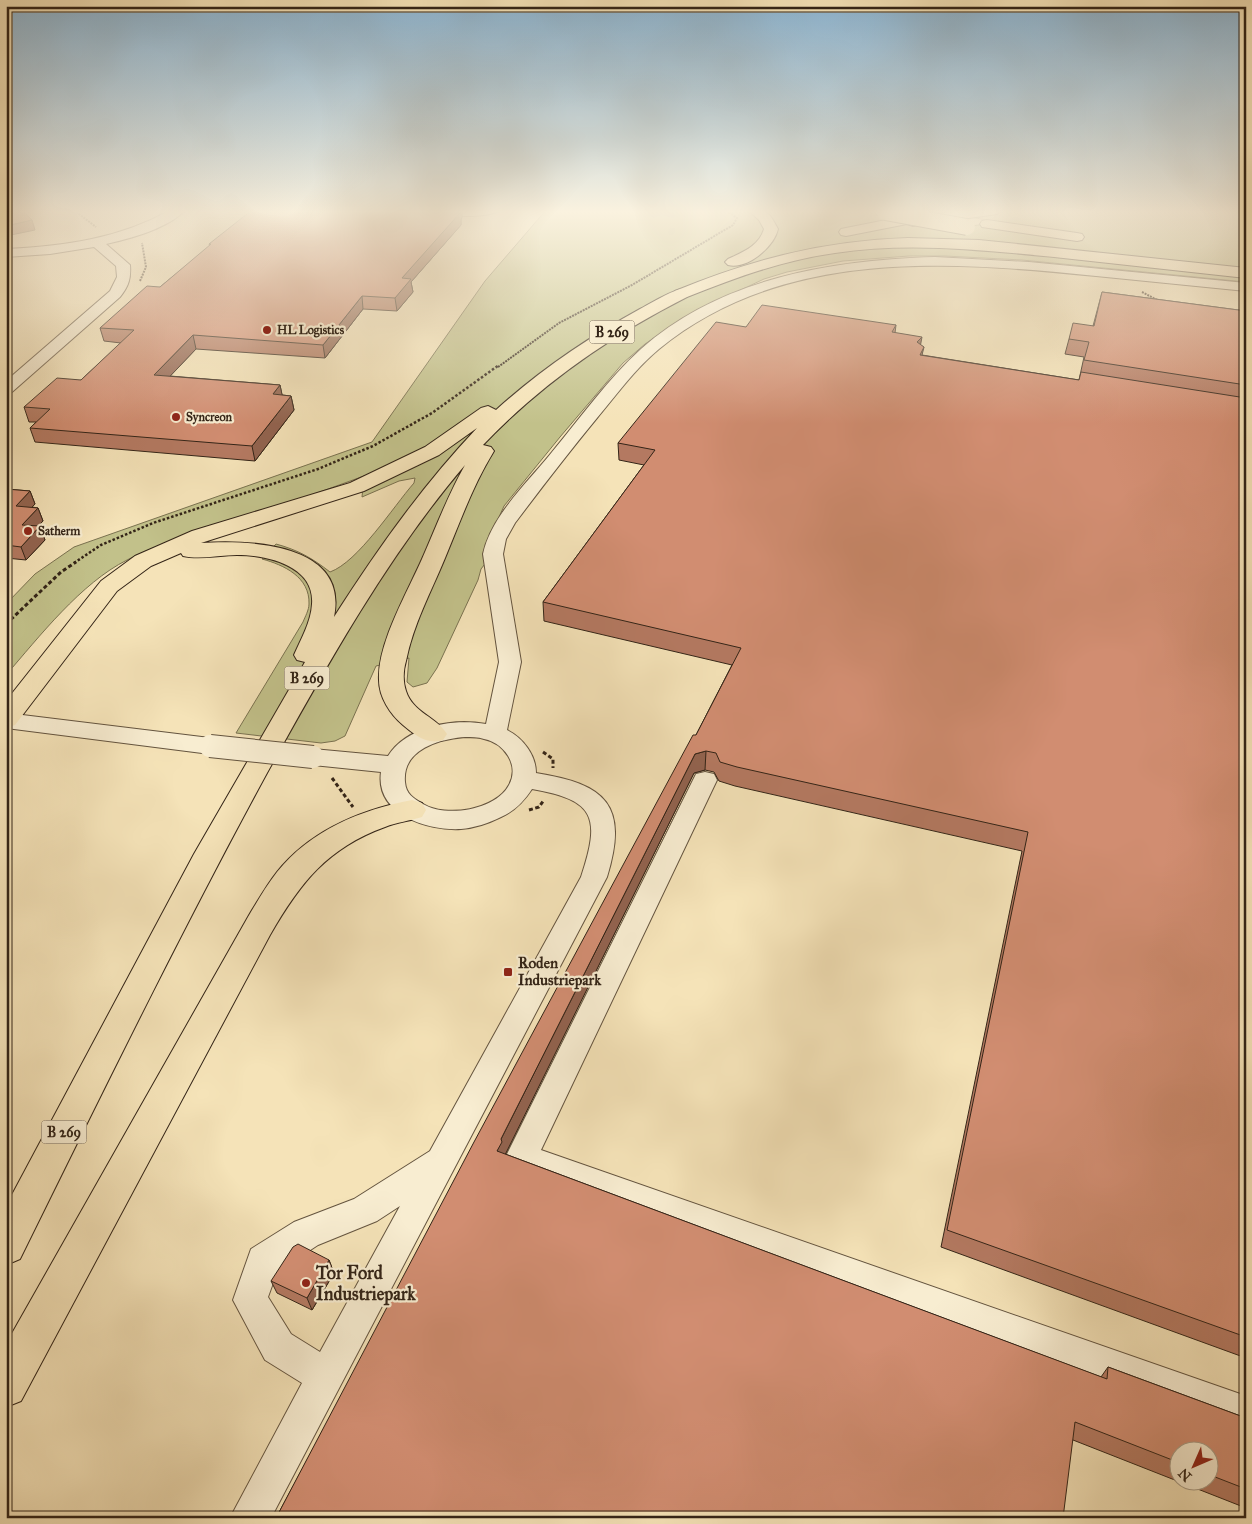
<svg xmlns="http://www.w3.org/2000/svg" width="1252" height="1524" viewBox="0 0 1252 1524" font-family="'IM FELL Great Primer',serif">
<rect width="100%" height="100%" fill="#f5e3b8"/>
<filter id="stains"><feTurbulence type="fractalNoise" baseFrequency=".004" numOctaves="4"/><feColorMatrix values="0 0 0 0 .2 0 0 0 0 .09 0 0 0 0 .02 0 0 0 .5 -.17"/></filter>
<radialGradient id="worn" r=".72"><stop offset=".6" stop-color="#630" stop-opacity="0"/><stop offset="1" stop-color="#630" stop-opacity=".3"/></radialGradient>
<path fill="#c2c18a" stroke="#7a7250" d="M546,210h349l-19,5 77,14 44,-7 -64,-12h313v72l-224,-22 -77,-4h-36l-66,5 -56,11 -23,7 -55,26 -32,18 -32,21 -22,19 -63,74 -56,69 -9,20 -7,34 -7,9 -3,11 -41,88 -10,15 -14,4 -6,-5 2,-24 -33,8 -31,70 -10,5 -14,2 -85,-10 67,-111c2,-5 6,-12 6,-18 1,-27 -25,-39 -47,-45l14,-15c22,6 36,14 54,28 28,-10 63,-65 84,-89l1,-5 -16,3 -37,16 2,-21c-49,18 -98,35 -148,51 -30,10 -61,18 -89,33 -46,23 -88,77 -121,115v-71l29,-30 39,-27 298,-105 113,-161z"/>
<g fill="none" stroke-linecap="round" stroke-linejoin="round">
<defs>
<g id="minor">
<path d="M170,210h15c-16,18 -56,29 -79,34l24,21c1,13 -1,21 -10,32l-108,95 -6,2v-13l104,-90 7,-14 -1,-11 -22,-19 -44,7 -44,3v-8c58,-3 113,-10 164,-39z"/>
<path d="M435,210h64c-9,8 -55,8 -64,0z"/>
<path d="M935,257l94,5 217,21v8c-50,-5 -100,-10 -150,-15 -148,-15 -314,-28 -437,73 -24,20 -42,45 -62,69 -28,34 -55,69 -82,105l-9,16 -3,15 18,108 -14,68c16,8 29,25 29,43 70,11 93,32 71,104l-336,641h-41l72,-135 -37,-23 -32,-60 18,-51 43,-27 60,-23 76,-48 151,-274c20,-60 14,-77 -49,-88 -8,12 -17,22 -31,28 -12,6 -27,11 -40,12 -34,2 -86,-15 -80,-57l-68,-7 -8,-2 -4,-6 4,-6 8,-2 75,7c19,-30 65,-38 98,-32l13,-62 -16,-108c8,-38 45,-72 69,-102 29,-35 56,-73 89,-103 80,-71 191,-89 294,-92zM465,737c6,0 13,0 19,2 20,4 36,26 25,46 -13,25 -63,33 -86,19 -10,-6 -17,-10 -18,-22 -3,-33 35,-43 60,-45zM400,1206l-80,146 -29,-18 -23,-37 9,-25 41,-27 59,-24z"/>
<polygon points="6,713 210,738 218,740 222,746 218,752 210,754 6,728"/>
<polygon points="705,772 714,774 717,780 541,1150 1246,1396 1246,1434 510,1168 505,1158 510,1148 693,780 696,774"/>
</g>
<g id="major">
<path d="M681,289l6,2 2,3 -2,3c-75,38 -146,87 -204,148l8,2 3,4c-21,34 -34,71 -49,107 -14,34 -32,67 -39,103 -3,10 -3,21 0,30 7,22 31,26 41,43l-4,6c-16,5 -27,-4 -40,-15 -13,-11 -24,-28 -24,-45 -2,-36 29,-89 43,-121 14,-32 26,-64 43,-94 -79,93 -139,202 -198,308 -87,160 -167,324 -247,486l-14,6v-59l188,-352 111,-192 -8,-2 -3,-5c7,-16 17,-33 18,-51 3,-38 -45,-49 -75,-49 -18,0 -37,5 -54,1l-2,-3 -30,13 -34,25 -102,134 -9,3v-27l95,-120 34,-25 57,-25 158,-48 75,-36 56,-39 7,-2 8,4c43,-39 93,-73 144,-101 13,-7 27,-16 41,-20zM477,428c-55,58 -100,122 -143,189 15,-74 -84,-77 -133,-74l163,-52 75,-36z"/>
<path d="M412,800l10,3 4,7 -4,7c-12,4 -25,5 -37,10 -58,21 -85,56 -115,108l-249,466 -15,6v-63l242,-427c9,-15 18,-31 29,-45 34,-42 83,-62 135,-72z"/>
</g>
<g id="highway">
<path d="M748,210c20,0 21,2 30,19 -4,18 -31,41 -50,36l-3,-3 3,-3c15,-7 31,-13 36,-30l-5,-9z"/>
<polygon points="965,210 1004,210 997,214 913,226 907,224 846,236 841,235 839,232 841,229 931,211 938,214"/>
<polygon points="987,220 1077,233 1082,234 1084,237 1082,240 1077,241 982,227 980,224 982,221"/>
<path d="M908,238l71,2 267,28v10c-64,-7 -128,-14 -192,-21 -73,-7 -146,-15 -219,-4 -52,7 -100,25 -148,44h-12l-2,-3 2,-3c79,-32 147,-50 233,-53z"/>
</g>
</defs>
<use href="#minor" stroke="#64543f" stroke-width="2"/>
<use href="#major" stroke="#332417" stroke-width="2"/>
<use href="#highway" stroke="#332417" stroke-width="2"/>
<g stroke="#332417" stroke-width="2" stroke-dasharray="2 1" stroke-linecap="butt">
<polyline points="74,210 96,227"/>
<polyline points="140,281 146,267 142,243"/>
<polyline points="1142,292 1159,301"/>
<polyline points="498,367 559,323 632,285 733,225 737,218 726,210"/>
</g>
<polyline stroke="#332417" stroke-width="2.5" stroke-dasharray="2.5 2" stroke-linecap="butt" points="74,563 101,545 153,523 318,469 373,446 432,413 499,365"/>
<g stroke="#332417" stroke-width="3" stroke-dasharray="4 2.5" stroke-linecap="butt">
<polyline points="6,624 61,572 76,562"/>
<polyline points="543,752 553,759 553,768"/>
<polyline points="332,778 353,807"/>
<polyline points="529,810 539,807 544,800"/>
</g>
<use href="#minor" fill="#f8edd1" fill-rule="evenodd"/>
<use href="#major" fill="#f5e3b8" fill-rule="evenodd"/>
<use href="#highway" fill="#f5e3b8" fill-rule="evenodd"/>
<defs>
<polyline id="minor-bridge" points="210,746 313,757"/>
<polyline id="highway-bridge" points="885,212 967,227"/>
</defs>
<use href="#minor-bridge" stroke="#64543f" stroke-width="24" stroke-linecap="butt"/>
<use href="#highway-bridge" stroke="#332417" stroke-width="18" stroke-linecap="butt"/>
<use href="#minor-bridge" stroke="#f8edd1" stroke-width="22"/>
<use href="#highway-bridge" stroke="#f5e3b8" stroke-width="16"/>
</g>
<g fill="#b47961" stroke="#332417" fill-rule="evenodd">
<polygon points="462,218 461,219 461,225 411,282 413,292 397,311 363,309 325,358 196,349 170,376 280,385 282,395 291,396 294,410 255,461 35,442 30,428 36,422 29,422 24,407 81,380 121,343 104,341 100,328 160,287 210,246 209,244"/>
<path d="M1102,292l144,19v1047l-305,-111 81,-396 -287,-65 -16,-5 -5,-9 -9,-2 -11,3 -189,381 596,223 7,-10 138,51v90l-173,-68 -797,78 420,-783 36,-70 -188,-44 -1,-19 101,-137 -25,-5 -1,-17 128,-116 150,-2 -1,8 25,12 4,2 -2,8 157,25 5,-23 -19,-3 4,-15 24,-13zM1180,1452h30v30h-30z"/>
<polygon points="6,489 30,491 35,504 32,507 38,508 43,521 38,526 45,540 26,560 6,558"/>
<polygon points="329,1260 334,1273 312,1310 277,1293 271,1281"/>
</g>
<g fill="#92634f" stroke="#332417">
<polygon points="457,210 462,210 462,218 461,219 461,225 411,282 413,292 397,311 395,298 402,278"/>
<polygon points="32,220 35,230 6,236 6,226"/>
<polygon points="362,296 363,309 325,358 323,345"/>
<polygon points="193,335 196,349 158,389 154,375"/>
<polygon points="922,337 919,353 917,342"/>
<polygon points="280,385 283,399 273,394"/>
<polygon points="291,396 294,410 255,461 252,446"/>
<polygon points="30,491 35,504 21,519 16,506"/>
<polygon points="38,508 43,521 27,538 22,525"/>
<polygon points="40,526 45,540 26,560 21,547"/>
<polygon points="706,751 705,770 694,773 504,1157 497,1151 501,1139 695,754"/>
<polygon points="329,1260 334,1273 312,1310 307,1298"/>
</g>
<g fill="#d18d71" stroke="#332417">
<polygon points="6,210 21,210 32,220 6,226"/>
<polygon points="252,210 457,210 455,213 460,213 402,278 411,279 395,298 362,296 323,345 193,335 154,375 280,385 273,394 291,396 252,446 30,428 50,409 24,407 57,378 81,380 134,330 100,328 147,286 160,287 211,244 209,244"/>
<polygon points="1102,292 1246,311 1246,385 1084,360 1089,342 1069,339 1073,323 1094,326"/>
<polygon points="762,305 896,325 892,332 922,337 917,342 924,347 920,355 1079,380 1081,372 1246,398 1246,1337 947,1230 1028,832 737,767 720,762 716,753 706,751 695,754 501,1139 502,1142 497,1151 1107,1379 1108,1367 1246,1418 1246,1489 1210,1475 1210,1452 1180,1452 1180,1463 1075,1422 1063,1518 276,1518 474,1142 693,735 696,735 741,648 543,602 655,450 618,443 716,322 746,327"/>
<polygon points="6,489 30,491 16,506 38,508 22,525 40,526 21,547 6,545"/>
<polygon points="298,1244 329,1260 307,1298 271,1281 293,1247"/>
</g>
<linearGradient id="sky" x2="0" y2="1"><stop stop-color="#8cb7d6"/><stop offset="0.5" stop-color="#faf2df"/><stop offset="1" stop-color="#faf2df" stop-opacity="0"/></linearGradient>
<rect width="1252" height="424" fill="url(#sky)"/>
<g fill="#8f2418" stroke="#f8edd1" stroke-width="2">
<circle cx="267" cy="330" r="5"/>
<circle cx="176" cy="417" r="5"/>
<circle cx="28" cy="531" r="5"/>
<rect x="503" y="967" width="10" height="10" rx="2.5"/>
<circle cx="306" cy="1283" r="5"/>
</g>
<g text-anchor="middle" stroke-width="4.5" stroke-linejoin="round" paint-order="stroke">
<g font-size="12" font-weight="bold" fill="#332417" stroke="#f8edd1" text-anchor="start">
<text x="277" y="334">HL Logistics</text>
<text x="186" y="421">Syncreon</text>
<text x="38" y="535">Satherm</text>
</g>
<g fill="#f8edd1" stroke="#6e604f" stroke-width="1">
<rect x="589.5" y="320.5" width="45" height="23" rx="4"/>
<rect x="284.5" y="666.5" width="45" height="23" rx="4"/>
<rect x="41.5" y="1120.5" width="45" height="23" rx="4"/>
</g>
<g font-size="14" font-weight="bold" fill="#332417">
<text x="612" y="337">B 269</text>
<text x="307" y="683">B 269</text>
<text x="64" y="1137">B 269</text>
</g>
<g font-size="15" font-weight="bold" fill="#332417" stroke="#f8edd1" text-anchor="start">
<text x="518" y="968">Roden<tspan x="518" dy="17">Industriepark</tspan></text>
</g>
<g font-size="18" font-weight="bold" fill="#332417" stroke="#f8edd1" text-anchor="start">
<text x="316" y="1279">Tor Ford<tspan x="316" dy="21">Industriepark</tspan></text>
</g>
</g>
<rect width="1252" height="1524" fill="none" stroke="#f5e3b8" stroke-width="25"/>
<rect x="8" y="8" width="1237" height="1509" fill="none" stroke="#332417" stroke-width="2.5"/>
<rect x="12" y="12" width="1227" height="1499" fill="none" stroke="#332417"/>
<g transform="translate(1194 1466) rotate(225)"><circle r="24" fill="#f8edd1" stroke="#a99d87"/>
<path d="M0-4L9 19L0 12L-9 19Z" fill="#8f2418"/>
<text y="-8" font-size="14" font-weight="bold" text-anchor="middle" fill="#332417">N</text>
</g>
<rect width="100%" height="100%" filter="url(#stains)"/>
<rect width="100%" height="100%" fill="url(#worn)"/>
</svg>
